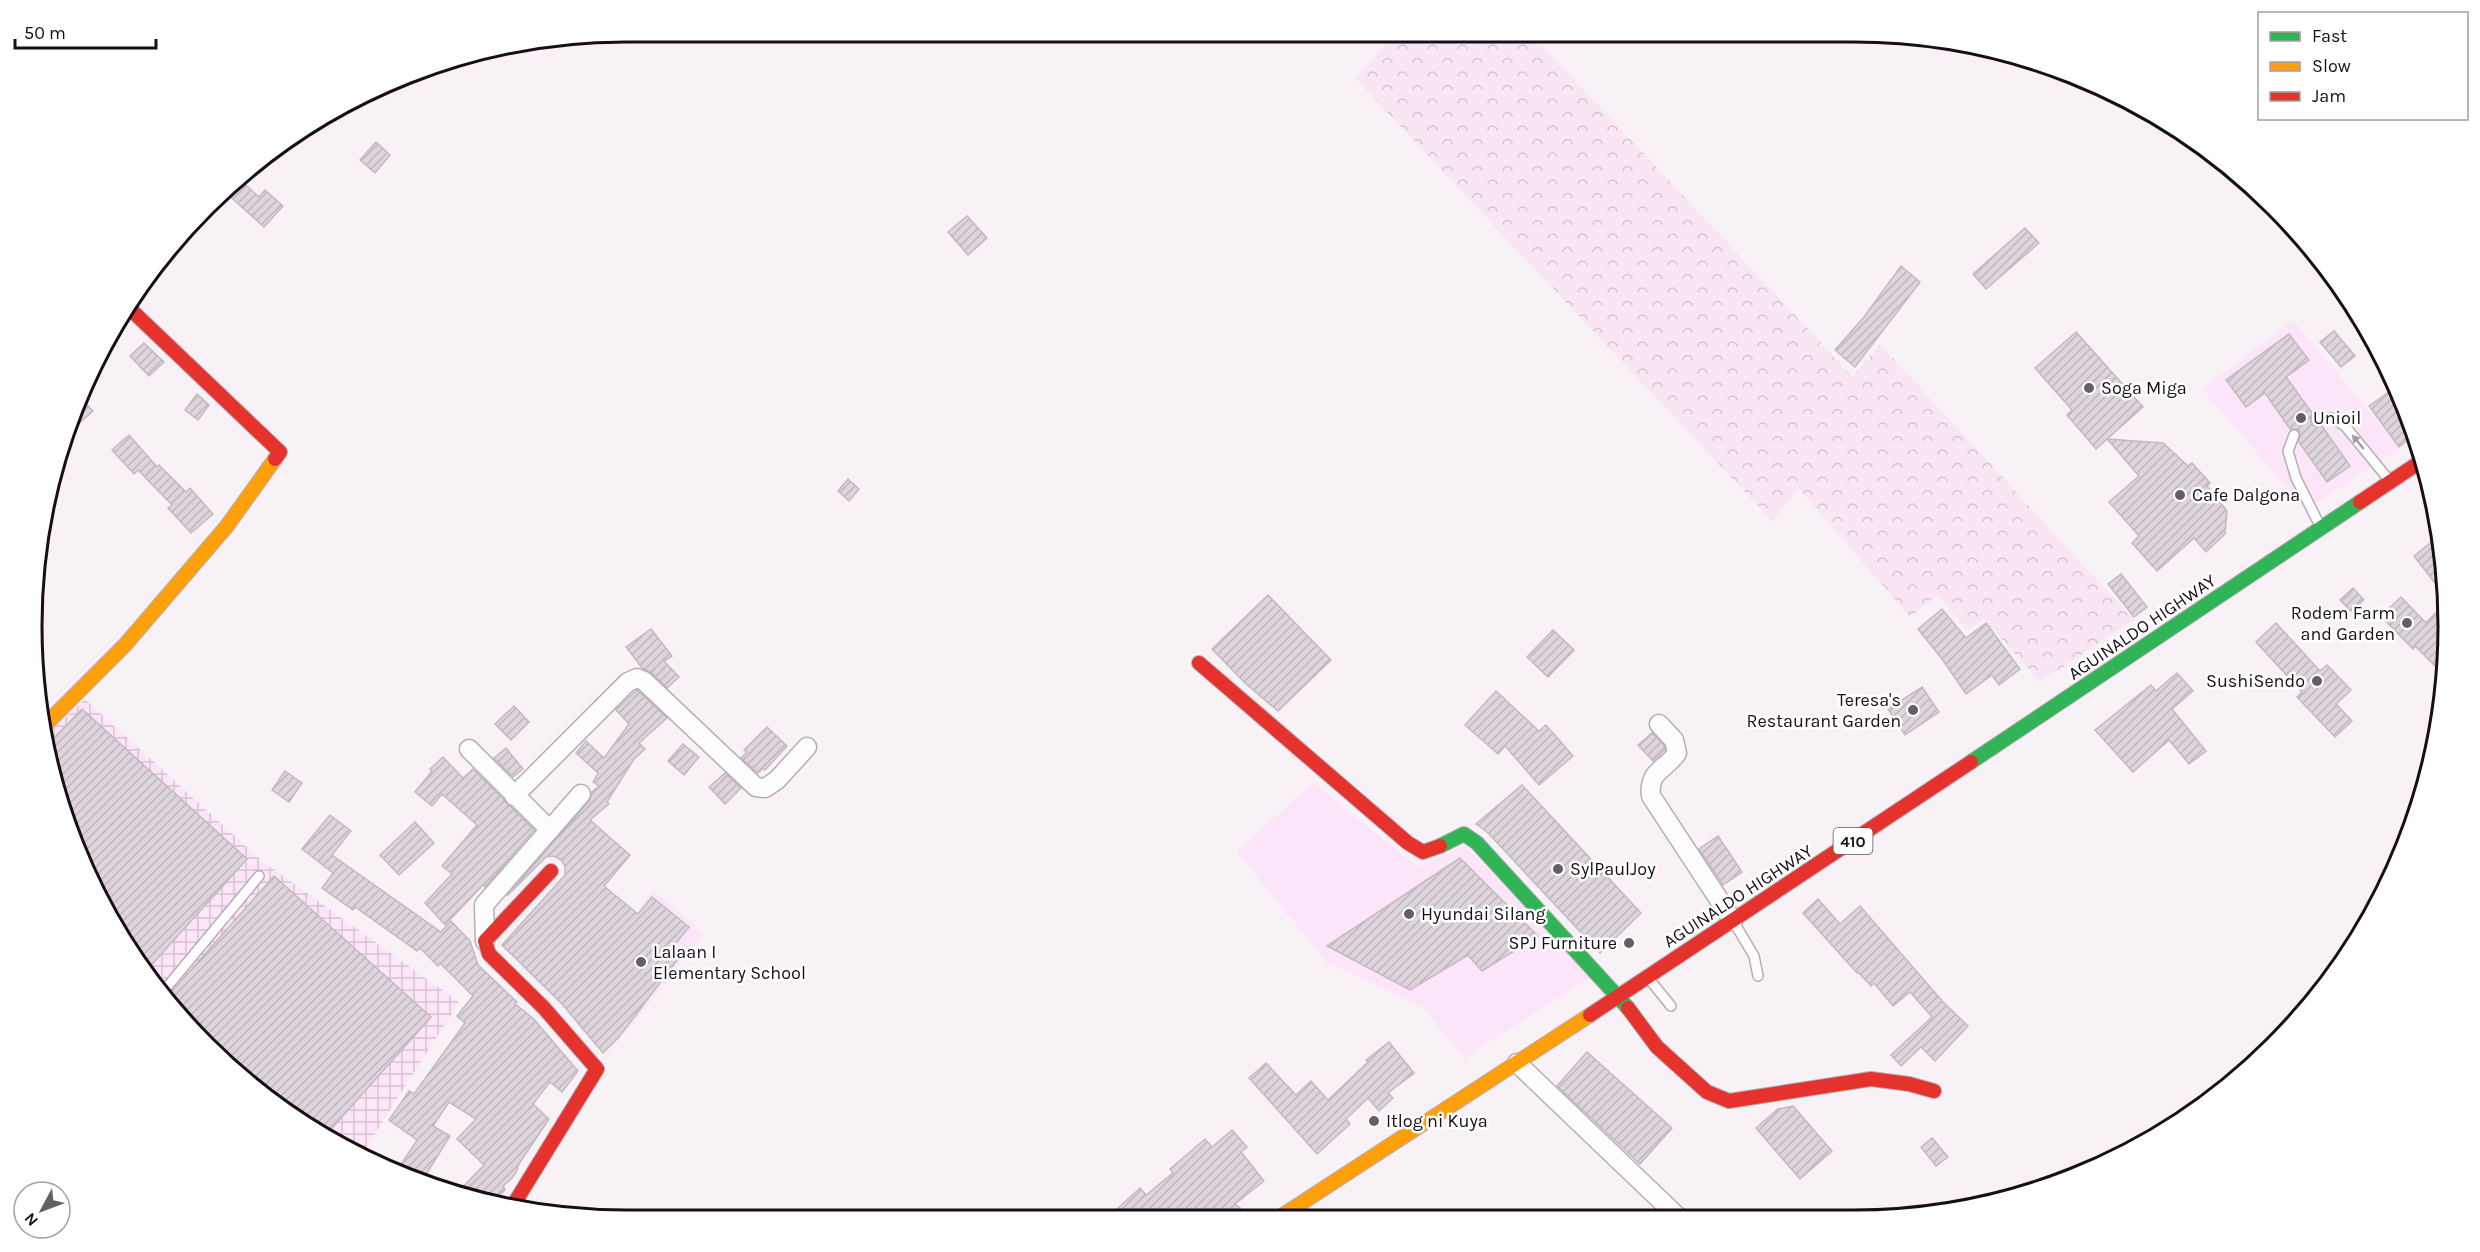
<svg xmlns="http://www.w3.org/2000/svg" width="2480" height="1252" viewBox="0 0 2480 1252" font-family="Karla,sans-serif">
<defs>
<pattern id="industrial-grid" width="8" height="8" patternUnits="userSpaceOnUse" patternTransform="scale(1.5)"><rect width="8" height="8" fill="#fce5f8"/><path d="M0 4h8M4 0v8" fill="none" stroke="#d7c3d4"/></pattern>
<pattern id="forest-crowns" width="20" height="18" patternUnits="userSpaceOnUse" patternTransform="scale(1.5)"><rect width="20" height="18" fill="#f8e6f5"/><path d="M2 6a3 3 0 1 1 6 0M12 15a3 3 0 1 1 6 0" fill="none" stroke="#d4c4d1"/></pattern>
<pattern id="building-hatch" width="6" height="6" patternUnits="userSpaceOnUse" patternTransform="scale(1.5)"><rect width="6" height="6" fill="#ded5dc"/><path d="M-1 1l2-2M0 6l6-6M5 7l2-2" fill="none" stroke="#beb6bc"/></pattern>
</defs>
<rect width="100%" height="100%" fill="#f8f2f7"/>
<g fill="#fce5f8">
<polygon points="2293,320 2400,448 2306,510 2202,389"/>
<polygon points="1313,782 1418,867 1466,846 1591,977 1464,1058 1422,1007 1326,961 1237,852"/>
<polygon points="653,890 704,933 625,1034 600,1013 579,990"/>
</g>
<polygon fill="url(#industrial-grid)" points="85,699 262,861 459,1002 360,1157 295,1120 205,1046 132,957 93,889 52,780 43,737"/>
<polygon fill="url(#forest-crowns)" points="1397,32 1530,32 1853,377 1880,344 2134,620 2040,682 1984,619 1968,630 1937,596 1910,617 1799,489 1772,521 1355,78"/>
<g fill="url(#building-hatch)" stroke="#c2bac0" stroke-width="1.5">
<polygon points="376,142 390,155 375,173 360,160"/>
<polygon points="238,178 259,197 265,190 283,206 264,227 224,191"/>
<polygon points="967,216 987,238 968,255 948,232"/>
<polygon points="2025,228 2039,243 1986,289 1973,274"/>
<polygon points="1901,266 1920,282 1855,367 1835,350 1864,317"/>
<polygon points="2334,331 2355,356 2341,367 2320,342"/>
<polygon points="2076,332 2143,407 2096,449 2067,415 2072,410 2035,368"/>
<polygon points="2289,334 2309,360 2286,377 2313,414 2311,418 2311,424 2315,426 2322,426 2350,466 2327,482 2299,442 2300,431 2296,429 2290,429 2265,393 2246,407 2226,380"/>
<polygon points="144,343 164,362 149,376 130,356"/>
<polygon points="2389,392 2411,423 2416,434 2399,447 2369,406"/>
<polygon points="197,394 209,405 198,420 185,410"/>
<polygon points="82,400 93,411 65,436 74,407"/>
<polygon points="129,435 157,467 159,465 186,492 190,488 213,514 191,533 168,508 172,505 138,470 134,474 112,450"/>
<polygon points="2107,439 2163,443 2188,466 2192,463 2210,483 2207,486 2227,511 2225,534 2206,552 2194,538 2157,571 2132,543 2139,536 2109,502 2139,476"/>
<polygon points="848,479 859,489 849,501 838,491"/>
<polygon points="2440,535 2443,548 2445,596 2414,556"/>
<polygon points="2121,574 2147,607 2134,617 2108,584"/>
<polygon points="2353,588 2364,600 2351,611 2340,600"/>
<polygon points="1268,595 1331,660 1278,711 1246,684 1212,649"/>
<polygon points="2401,597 2426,623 2445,603 2447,665 2445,676 2415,646 2413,649 2381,616"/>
<polygon points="1942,609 1966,638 1986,623 2020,669 1999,685 1992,675 1966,694 1942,659 1918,629"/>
<polygon points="2276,623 2320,671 2327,665 2351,690 2336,704 2352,721 2335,737 2297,697 2302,692 2256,642"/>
<polygon points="651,629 672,656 664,661 679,677 667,688 652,673 642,668 626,647"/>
<polygon points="1553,630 1574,650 1548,677 1527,657"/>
<polygon points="2177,673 2193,691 2172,709 2206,751 2189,764 2169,740 2133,772 2095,730 2151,685 2156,691"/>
<polygon points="1922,687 1939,712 1905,735 1888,709"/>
<polygon points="637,690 667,718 639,743 645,749 634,759 607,802 609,804 590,820 630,855 604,886 638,914 652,897 689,927 672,948 681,955 619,1037 603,1053 562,1004 502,945 565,875 565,866 561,860 554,856 546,857 507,896 589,801 592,792 599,786 593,782 598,773 576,753 586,741 604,758 629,724 616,710"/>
<polygon points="1496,691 1539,731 1546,725 1573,756 1539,785 1505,746 1498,754 1465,725"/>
<polygon points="514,706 529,722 511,740 495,724"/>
<polygon points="82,709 247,859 145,972 132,957 93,889 52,780 45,747"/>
<polygon points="767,727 787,746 765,770 763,768 758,773 741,758 747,752 744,750"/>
<polygon points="1652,733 1664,745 1665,750 1653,761 1638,745"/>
<polygon points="683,744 699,757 684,775 668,761"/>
<polygon points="506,748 523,769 513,777 494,758"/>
<polygon points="443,757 463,778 473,769 534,830 485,887 483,885 445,925 425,903 452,874 442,866 477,825 442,794 432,806 415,792 432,771 430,769"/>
<polygon points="285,771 302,783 289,802 272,790"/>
<polygon points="725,773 741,788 725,804 709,787"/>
<polygon points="1522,785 1641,913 1600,953 1488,833 1476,824"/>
<polygon points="330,815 351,831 332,855 441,932 451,921 470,941 478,965 517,1002 515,1004 533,1018 578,1071 562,1092 550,1082 533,1104 549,1119 517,1167 518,1168 513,1177 503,1186 505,1189 504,1191 491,1203 472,1200 456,1194 484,1165 457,1139 476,1119 449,1102 433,1126 450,1136 422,1181 396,1172 417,1140 389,1120 409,1091 414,1094 465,1023 457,1016 473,996 440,963 438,966 420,948 417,951 355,907 353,910 322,888 333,873 302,849"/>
<polygon points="415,822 434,843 399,875 380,855"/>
<polygon points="1718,836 1742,872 1723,885 1699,849"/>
<polygon points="1460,858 1538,936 1482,971 1468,955 1410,990 1327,946"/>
<polygon points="274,876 431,1017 324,1137 295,1120 271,1100 190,1027 166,998"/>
<polygon points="1818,899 1840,924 1860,906 1943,1002 1968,1026 1935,1061 1921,1047 1901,1066 1891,1055 1932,1017 1910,992 1893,1006 1874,983 1871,986 1858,972 1857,973 1803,913"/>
<polygon points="1389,1042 1414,1073 1388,1093 1393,1098 1379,1111 1368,1098 1346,1119 1350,1124 1317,1154 1249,1078 1266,1063 1296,1095 1311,1081 1328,1100 1368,1062 1366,1060"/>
<polygon points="1587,1052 1672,1128 1640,1164 1557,1086"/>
<polygon points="1793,1106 1832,1151 1800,1179 1756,1128 1778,1109"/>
<polygon points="1232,1130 1247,1147 1241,1152 1264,1181 1235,1204 1240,1208 1230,1217 1126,1218 1117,1209 1140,1188 1146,1195 1173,1173 1170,1169 1205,1139 1212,1147"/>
<polygon points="1932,1138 1948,1157 1936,1166 1921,1147"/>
</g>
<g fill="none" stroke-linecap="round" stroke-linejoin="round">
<defs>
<g id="lane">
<polyline points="2317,420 2332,418 2345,426 2389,480"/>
<polyline points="2294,435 2288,451 2296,478 2319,524"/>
<polyline points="1735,924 1754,956 1758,976"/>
<polyline points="1649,979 1671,1006"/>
<polyline points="162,993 259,876"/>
</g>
<g id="street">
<path d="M1659,724l15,16 3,13c-12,18 -29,17 -26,43l82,125"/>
<polyline points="469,749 550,830"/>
<polyline points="514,796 628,682 637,678 644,681 756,787 765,788 777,780 807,747"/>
<polyline points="485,941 484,905 581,794"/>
<polyline points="1517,1063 1677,1216"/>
</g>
<g id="fast">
<polyline points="1971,762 2360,502"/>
<polyline points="1440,846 1464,834 1477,843 1628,1008"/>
</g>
<g id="slow">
<polyline points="42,728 125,645 227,526 275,459"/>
<polyline points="1280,1217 1590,1015"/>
</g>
<g id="jam">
<polyline points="127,306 280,452 275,459"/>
<polyline points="2360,502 2423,460"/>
<polyline points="1199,663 1408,843 1423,852 1440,846"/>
<polyline points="1628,1008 1657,1047 1707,1092 1729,1101 1871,1079 1909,1084 1934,1091"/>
<polyline points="1590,1015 1971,762"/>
<polyline points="512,1207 597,1069 544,1008 489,954 485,941 551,871"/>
</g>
</defs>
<use href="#lane" stroke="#b7aeb5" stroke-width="12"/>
<use href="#street" stroke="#b7aeb5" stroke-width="21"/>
<use href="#fast" stroke="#b7aeb5" stroke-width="16"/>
<use href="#slow" stroke="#b7aeb5" stroke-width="16"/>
<use href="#jam" stroke="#b7aeb5" stroke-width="16"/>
<use href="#lane" stroke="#fefdfe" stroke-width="9"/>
<use href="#street" stroke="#fefdfe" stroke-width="18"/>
<use href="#fast" stroke="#30b455" stroke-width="14"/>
<use href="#slow" stroke="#ff9f0a" stroke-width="14"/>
<use href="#jam" stroke="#e5322d" stroke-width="14"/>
</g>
<defs><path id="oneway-solid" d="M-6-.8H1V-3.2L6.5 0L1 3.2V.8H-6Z" transform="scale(1.5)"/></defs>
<use fill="#a29da1" href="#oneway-solid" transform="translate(2358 442) rotate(-129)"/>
<g fill="#665e65" stroke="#fff" stroke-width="2">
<circle cx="2089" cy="388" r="6"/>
<circle cx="2301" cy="418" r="6"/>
<circle cx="2180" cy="495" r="6"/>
<circle cx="2407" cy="623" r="6"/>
<circle cx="2317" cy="681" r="6"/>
<circle cx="1913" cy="710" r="6"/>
<circle cx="1558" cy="869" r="6"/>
<circle cx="1409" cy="914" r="6"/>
<circle cx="1629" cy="943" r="6"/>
<circle cx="641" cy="962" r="6"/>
<circle cx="1374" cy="1121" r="6"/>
</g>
<g text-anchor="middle" stroke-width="5" stroke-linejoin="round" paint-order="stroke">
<rect fill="#fff" stroke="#5d565c" stroke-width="1.5" x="1833.5" y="828" width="39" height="26" rx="4.5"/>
<g font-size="16" font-weight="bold" fill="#180e16">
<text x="1853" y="847">410</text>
</g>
<g font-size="18" fill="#180e16" stroke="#fff" text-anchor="start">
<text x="2101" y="394">Soga Miga</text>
<text x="2313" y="424">Unioil</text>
<text x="2192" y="501">Cafe Dalgona</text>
<text x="2395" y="619" text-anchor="end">Rodem Farm<tspan x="2395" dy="21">and Garden</tspan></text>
<text x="2305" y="687" text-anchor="end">SushiSendo</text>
<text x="1901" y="706" text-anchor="end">Teresa's<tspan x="1901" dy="21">Restaurant Garden</tspan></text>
<text x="1570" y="875">SylPaulJoy</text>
<text x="1421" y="920">Hyundai Silang</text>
<text x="1617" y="949" text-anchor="end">SPJ Furniture</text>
<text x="653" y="958">Lalaan I<tspan x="653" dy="21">Elementary School</tspan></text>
<text x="1386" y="1127">Itlog ni Kuya</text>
</g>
<g font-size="18" fill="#180e16" stroke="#fff">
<text transform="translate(2142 627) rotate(-34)" y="6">AGUINALDO HIGHWAY</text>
<text transform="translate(1738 896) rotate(-33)" y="6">AGUINALDO HIGHWAY</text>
</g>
</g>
<path d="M0 0H2480V1252H0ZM626 42H1854A584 584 0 0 1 2438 626V626A584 584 0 0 1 1854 1210H626A584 584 0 0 1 42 626V626A584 584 0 0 1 626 42Z" fill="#fff" fill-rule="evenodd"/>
<path fill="none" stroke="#180e16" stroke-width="3" d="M626 42H1854A584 584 0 0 1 2438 626V626A584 584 0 0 1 1854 1210H626A584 584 0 0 1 42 626V626A584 584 0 0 1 626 42Z"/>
<rect x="2258" y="12" width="210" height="108" fill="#ffffff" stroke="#a39fa2" stroke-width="1.5"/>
<rect x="2270" y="32" width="30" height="9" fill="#30b455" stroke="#a39fa2" stroke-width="1.5"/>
<text x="2312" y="42" font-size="18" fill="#180e16">Fast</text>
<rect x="2270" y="62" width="30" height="9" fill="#ff9f0a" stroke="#a39fa2" stroke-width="1.5"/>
<text x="2312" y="72" font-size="18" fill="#180e16">Slow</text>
<rect x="2270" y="92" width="30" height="9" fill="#e5322d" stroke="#a39fa2" stroke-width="1.5"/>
<text x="2312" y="102" font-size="18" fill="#180e16">Jam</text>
<g transform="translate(42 1210) rotate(229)"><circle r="28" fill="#ffffff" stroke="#a39fa2" stroke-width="1.5"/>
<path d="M0-4.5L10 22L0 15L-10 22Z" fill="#665e65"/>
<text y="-9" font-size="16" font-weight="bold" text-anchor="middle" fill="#180e16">N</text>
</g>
<path d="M15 39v9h141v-9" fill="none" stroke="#180e16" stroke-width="3"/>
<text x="24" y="39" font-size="18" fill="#180e16" stroke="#ffffff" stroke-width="4.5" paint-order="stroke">50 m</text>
</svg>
